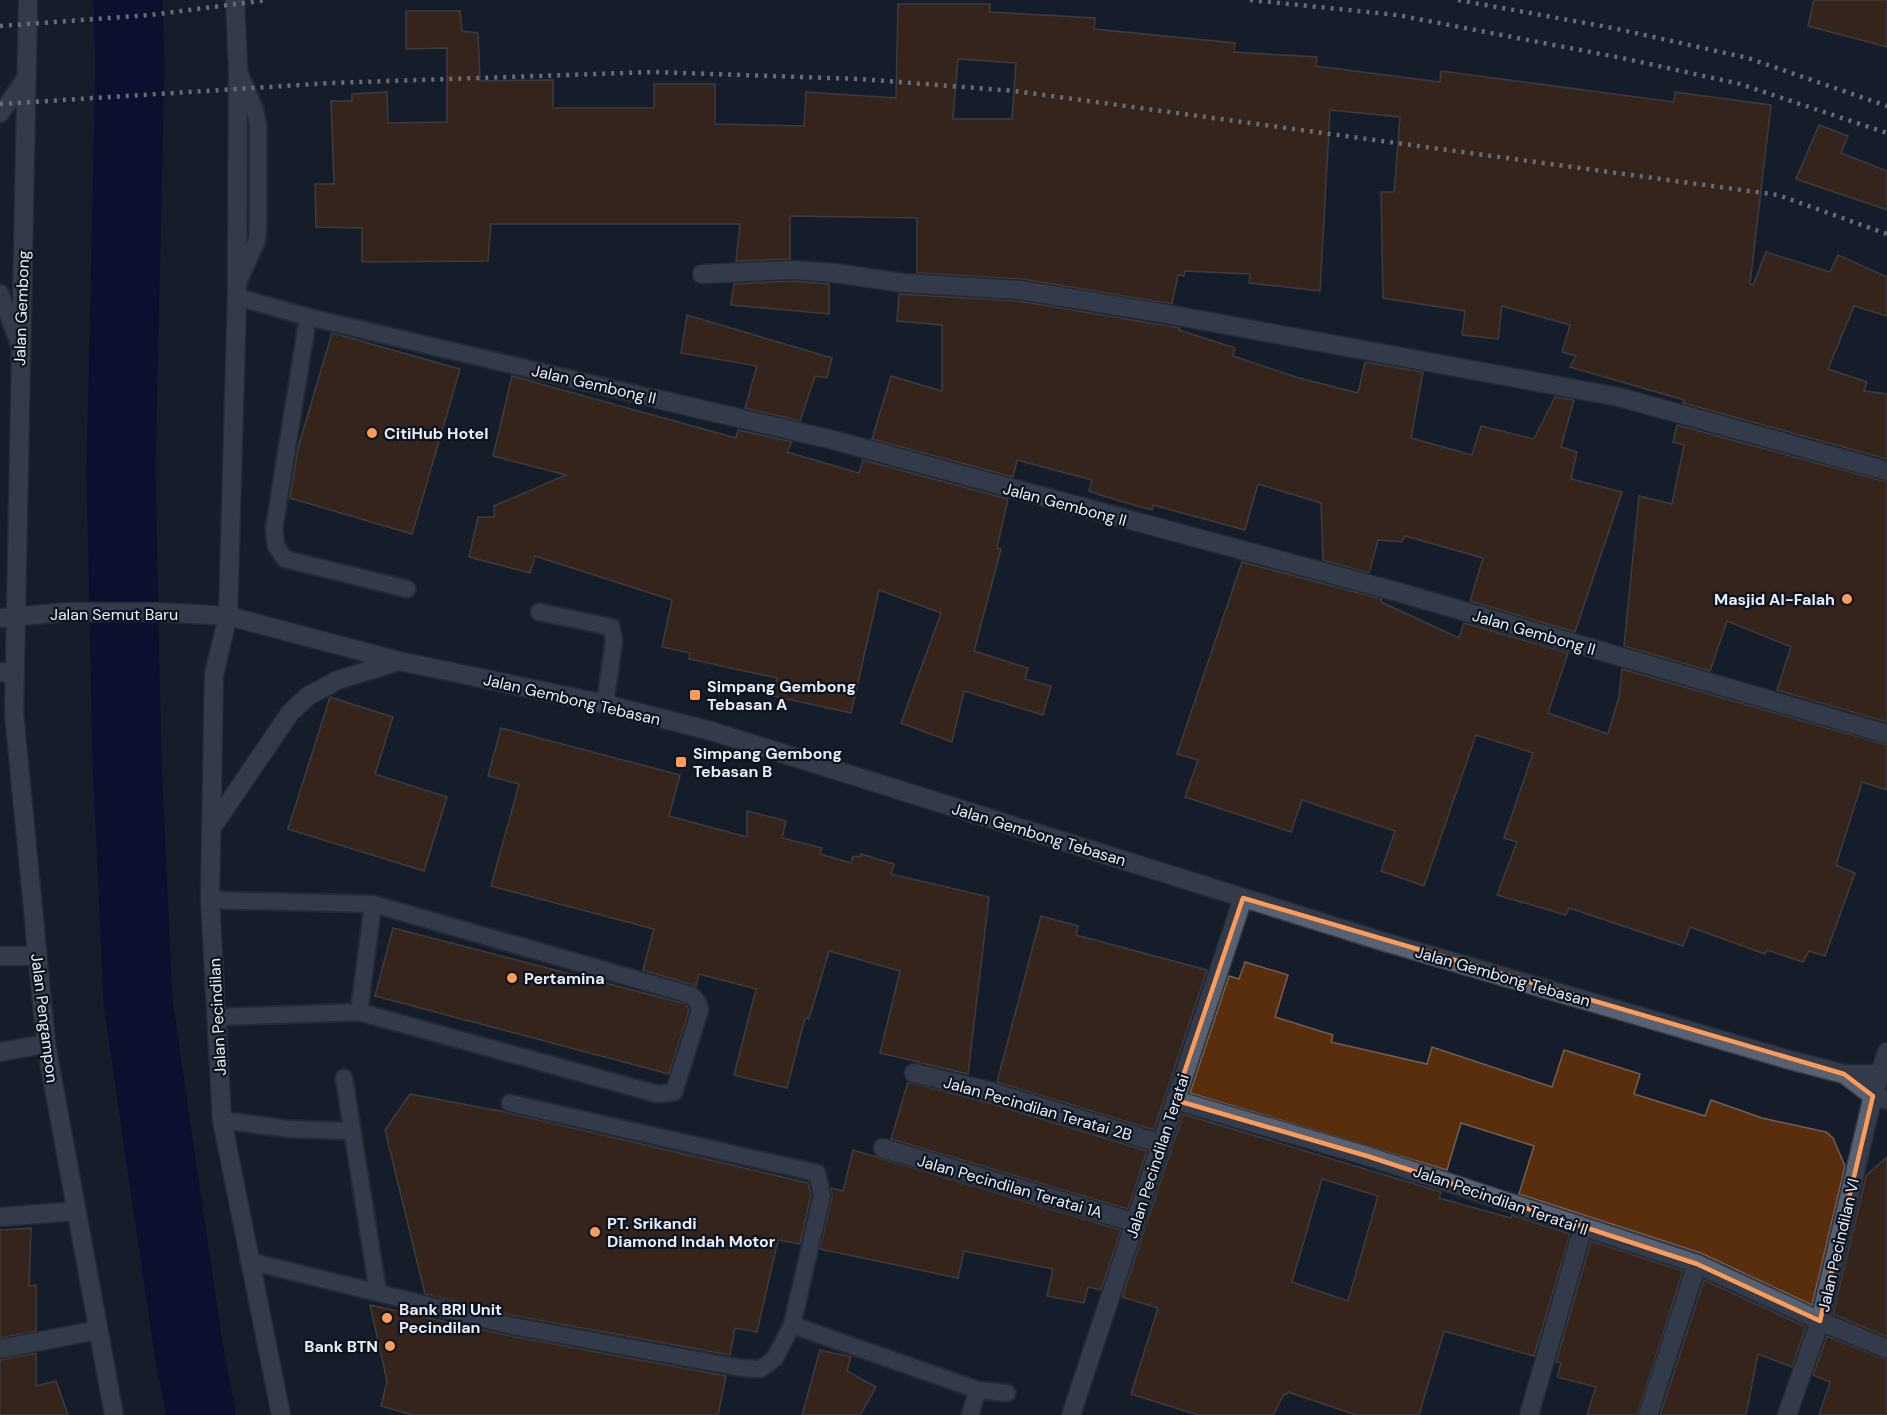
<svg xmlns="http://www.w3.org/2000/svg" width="1887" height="1415" viewBox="0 0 1887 1415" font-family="'DM Sans',sans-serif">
<rect width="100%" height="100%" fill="#151d2a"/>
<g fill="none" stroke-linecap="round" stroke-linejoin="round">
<polyline stroke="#000134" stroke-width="69" points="128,0 130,65 121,471 127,761 138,1002 188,1346 201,1415"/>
</g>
<g fill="#592e0c" stroke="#705f55" stroke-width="1.5" fill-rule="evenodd">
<polygon points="1814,0 1887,0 1887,47 1808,26"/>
<path d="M898,4h92v8l105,6 -1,11 141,14 -1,9 83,5 -1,9 124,16 1,-11 233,31 1,-10 96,13 -21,179 3,1 13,-33 64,20 8,-17 49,22v39l-33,-10 -26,63 39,13 -3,9 23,3v65l-204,-56 1,-3 -114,-33 6,-11 -14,-4 8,-27 -68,-19 -4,33 -36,-4 3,-24 -82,-13 -2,-106h13l6,-75 -70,-7 -10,181 -71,-8 1,-9 -65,-3 -1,5 -6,-1 -6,29 -150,-25 -105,-6v-55l-127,-2v43l-54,2 4,-37h-249l-3,37 -126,1v-34l-46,-1 -1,-43h19l-3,-83h21v-7l35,-2 1,31 59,-1v-74l-41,1v-38h54l2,20 16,2 2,48 73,-1v28h101v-24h61v40l89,2 2,-34 90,6zM958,59l58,4 -4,56h-59z"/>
<polygon points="1819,125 1848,136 1841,153 1887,171 1887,210 1796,179"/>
<polygon points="792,281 829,284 829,314 731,305 734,284"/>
<polygon points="899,294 1019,301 1180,328 1179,330 1235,348 1233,356 1296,377 1358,393 1365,362 1423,372 1411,438 1472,455 1481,426 1534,439 1555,397 1574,400 1561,447 1577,452 1571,479 1622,492 1575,632 1470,601 1483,558 1405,536 1402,542 1378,540 1369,573 1323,560 1321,503 1258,484 1245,530 1153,505 1152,510 1116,500 1089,491 1092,480 1017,460 1013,477 872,439 891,376 942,391 942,325 897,321"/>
<polygon points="687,315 832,358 827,378 815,376 800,421 745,408 757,366 681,353"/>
<polygon points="332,333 460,369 412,534 290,498 298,448"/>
<polygon points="512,376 736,438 738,430 792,442 787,452 859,473 863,460 1008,499 997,548 1001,549 974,651 1028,668 1025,679 1051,686 1043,715 964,691 952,742 901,723 941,613 879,590 851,713 773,696 777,678 689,659 690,653 662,647 672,600 535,556 530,573 469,557 478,517 494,517 494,506 566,475 493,456"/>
<polygon points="1677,425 1887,482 1887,722 1777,690 1791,647 1727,621 1710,671 1624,646 1639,496 1672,504 1684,445 1673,442"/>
<polygon points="1242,562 1382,599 1381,602 1459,638 1464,623 1568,653 1548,713 1608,734 1619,697 1622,669 1887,745 1887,790 1862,782 1836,865 1855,873 1825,956 1809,951 1803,962 1767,950 1765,954 1690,927 1683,946 1569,908 1566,915 1497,895 1517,842 1504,838 1533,753 1476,735 1424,886 1381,871 1395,831 1302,800 1291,832 1185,797 1198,760 1177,754"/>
<polygon points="330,697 393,717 375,774 447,797 424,871 288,829"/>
<polygon points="501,728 680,775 669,816 747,837 747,811 786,821 782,838 822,848 820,854 851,863 853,856 860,857 861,854 894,864 891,874 989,897 968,1074 880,1053 900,971 829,951 809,1019 805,1018 787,1088 734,1075 756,989 699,974 696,986 643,970 654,929 491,886 519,784 488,776"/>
<polygon points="1041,916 1078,926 1076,935 1207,970 1154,1130 997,1082"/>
<polygon points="393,928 686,1004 689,1010 669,1074 375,996"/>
<polygon points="1245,962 1288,975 1275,1017 1333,1035 1331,1042 1427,1064 1432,1047 1552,1087 1564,1050 1640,1074 1634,1094 1705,1116 1711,1100 1762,1118 1826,1132 1833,1138 1845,1166 1812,1305 1701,1253 1519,1194 1534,1146 1461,1123 1447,1170 1190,1093 1229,976 1239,979"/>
<polygon points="908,1082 986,1102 1147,1151 1128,1209 891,1139"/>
<polygon points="410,1094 505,1112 808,1183 811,1195 800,1244 778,1240 757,1332 735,1328 730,1355 510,1315 425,1294 385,1130"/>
<path d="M1183,1114l258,78 -2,6 72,20 1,-3 58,19 -36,122 -90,-25 -25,84h-63l-68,-23 -2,3 -2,-1 -11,21h-75l-67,-21 27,-86 -36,-11zM1322,1179l56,17 -30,105 -56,-19z"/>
<polygon points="853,1150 1121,1230 1101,1290 1088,1287 1084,1303 1047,1296 1053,1269 964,1251 958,1278 820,1249 832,1197 831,1188 843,1191"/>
<polygon points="1887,1157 1887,1337 1833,1314 1866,1176"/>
<polygon points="31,1228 29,1286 36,1285 36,1331 0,1338 0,1230"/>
<polygon points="1591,1241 1683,1271 1637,1415 1587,1415 1596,1387 1557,1377 1561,1363 1556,1362"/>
<polygon points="1704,1280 1806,1327 1792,1367 1758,1354 1746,1415 1660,1415"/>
<polygon points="370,1305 506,1335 726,1376 718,1415 413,1415 381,1406 387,1381"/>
<polygon points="1827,1336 1887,1360 1887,1415 1819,1415 1830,1382 1813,1375"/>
<polygon points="820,1350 851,1357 847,1371 876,1387 860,1415 802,1415"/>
<polygon points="36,1353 36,1386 56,1381 68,1415 0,1415 0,1360"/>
</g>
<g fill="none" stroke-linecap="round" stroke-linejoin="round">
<defs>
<g id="service">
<polyline points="0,114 27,76"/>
<polyline points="237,285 257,240 258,228 258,126 255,110 238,70"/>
<polyline points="0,293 19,344"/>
<polyline points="237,297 308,317 657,399"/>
<polyline points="308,317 274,529 276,546 285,559 407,589"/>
<polyline points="539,612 611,627 614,641 605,704"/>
<polyline points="210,900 373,904 691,995 697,1001 700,1010 674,1092 657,1094 359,1012 217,1017"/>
<polyline points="359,1012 373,904"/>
<polyline points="344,1078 378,1292"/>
<polyline points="222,1120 289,1129 350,1131"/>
<polyline points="249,1261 508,1325 741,1368 760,1369 769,1363 775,1358 792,1325 822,1195 817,1173 510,1103"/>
<polyline points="792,1325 978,1390 1007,1393"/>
<polyline points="970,1415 978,1390"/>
</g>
<g id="minor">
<polyline points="702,274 792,270 835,273 903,283 1020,290 1167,314 1619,397 1887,471"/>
<polyline points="657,399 833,440 1398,592 1887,734"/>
<polyline points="0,956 37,956"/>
<polyline points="0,1052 46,1044"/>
<polyline points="914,1073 989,1091 1162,1144"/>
<polyline points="1175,1100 1367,1156 1697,1264 1820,1321 1887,1349"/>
<polyline points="883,1148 1136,1223"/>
<polyline points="0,1217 76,1211"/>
<polyline points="0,1349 98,1330"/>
<polyline points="1071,1415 1243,898"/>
<polyline points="1529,1415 1583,1228"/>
<polyline points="1648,1415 1697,1264"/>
<polyline points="1787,1415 1820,1321 1873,1096 1887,1052"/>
</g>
<g id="tertiary">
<polyline points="0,618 66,612 157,612 228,616 399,661 605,704 711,731 1378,940 1790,1060 1844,1074 1887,1074"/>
<polyline points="0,672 13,674"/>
<polyline points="1844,1074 1873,1096 1887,1100"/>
</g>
<g id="secondary">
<polyline points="28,0 14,713 46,1044 114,1415"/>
<polyline points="235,0 238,69 237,297 228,616 214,674 210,900 222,1120 281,1415"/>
<polyline points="213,826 290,713 308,696 338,680 399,661"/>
</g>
</defs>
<use href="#service" stroke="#353a44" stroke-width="20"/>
<use href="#minor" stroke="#353a44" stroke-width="21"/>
<use href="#tertiary" stroke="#353a44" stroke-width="21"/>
<use href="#secondary" stroke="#353a44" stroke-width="21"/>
<use href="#service" stroke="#586171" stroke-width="16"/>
<use href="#minor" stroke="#586171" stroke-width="18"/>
<use href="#tertiary" stroke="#586171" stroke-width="18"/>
<use href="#secondary" stroke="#586171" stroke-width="18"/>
<g stroke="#c9cfd8" stroke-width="4.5" stroke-dasharray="3 6" stroke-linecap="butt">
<polyline points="1250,0 1397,15 1622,58 1740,84 1887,133"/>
<polyline points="1458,0 1613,28 1748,58 1887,106"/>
<polyline points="0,26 150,15 267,0"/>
<polyline points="0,104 331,83 654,72 860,79 1015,91 1778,195 1887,234"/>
</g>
</g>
<path d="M0 0H1887V1415H0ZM1243,898l601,176 29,22 -53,225 -123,-57 -330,-108 -192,-56z" fill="#151d2a" fill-opacity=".55" fill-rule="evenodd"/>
<path fill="none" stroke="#fe9c57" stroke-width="4.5" stroke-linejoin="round" d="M1243,898l601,176 29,22 -53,225 -123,-57 -330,-108 -192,-56z"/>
<g fill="#fe9c57" stroke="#0d1420" stroke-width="2">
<circle cx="372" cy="433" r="6"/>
<circle cx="1847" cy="599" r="6"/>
<rect x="689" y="689" width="12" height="12" rx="3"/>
<rect x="675" y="756" width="12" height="12" rx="3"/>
<circle cx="512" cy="978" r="6"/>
<circle cx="595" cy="1232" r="6"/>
<circle cx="387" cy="1318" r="6"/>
<circle cx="390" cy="1346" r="6"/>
</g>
<g text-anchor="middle" stroke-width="4.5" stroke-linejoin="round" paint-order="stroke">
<g font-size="16" fill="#e8edf6" stroke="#0d1420">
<text transform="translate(21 308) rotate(-88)" y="6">Jalan Gembong</text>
<text transform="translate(594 384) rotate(13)" y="6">Jalan Gembong II</text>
<text transform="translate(1065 504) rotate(15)" y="6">Jalan Gembong II</text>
<text x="114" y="620">Jalan Semut Baru</text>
<text transform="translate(1534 632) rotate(16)" y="6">Jalan Gembong II</text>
<text transform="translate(572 699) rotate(13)" y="6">Jalan Gembong Tebasan</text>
<text transform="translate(1039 834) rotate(17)" y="6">Jalan Gembong Tebasan</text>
<text transform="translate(1503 976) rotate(16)" y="6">Jalan Gembong Tebasan</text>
<text transform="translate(217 1017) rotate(-93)" y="6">Jalan Pecindilan</text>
<text transform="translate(45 1018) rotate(83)" y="6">Jalan Pengampon</text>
<text transform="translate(1038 1108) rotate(16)" y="6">Jalan Pecindilan Teratai 2B</text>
<text transform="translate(1157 1156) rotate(-72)" y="6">Jalan Pecindilan Teratai</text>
<text transform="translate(1010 1186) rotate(16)" y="6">Jalan Pecindilan Teratai 1A</text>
<text transform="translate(1501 1200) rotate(19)" y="6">Jalan Pecindilan Teratai II</text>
<text transform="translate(1838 1245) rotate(-77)" y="6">Jalan Pecindilan VI</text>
</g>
<g font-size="16" font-weight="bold" fill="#e8edf6" stroke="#0d1420" text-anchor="start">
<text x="384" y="439">CitiHub Hotel</text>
<text x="1835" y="605" text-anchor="end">Masjid Al-Falah</text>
<text x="707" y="692">Simpang Gembong<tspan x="707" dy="18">Tebasan A</tspan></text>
<text x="693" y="759">Simpang Gembong<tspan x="693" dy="18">Tebasan B</tspan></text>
<text x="524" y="984">Pertamina</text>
<text x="607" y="1229">PT. Srikandi<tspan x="607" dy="18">Diamond Indah Motor</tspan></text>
<text x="399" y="1315">Bank BRI Unit<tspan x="399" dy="18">Pecindilan</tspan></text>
<text x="378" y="1352" text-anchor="end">Bank BTN</text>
</g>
</g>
</svg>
